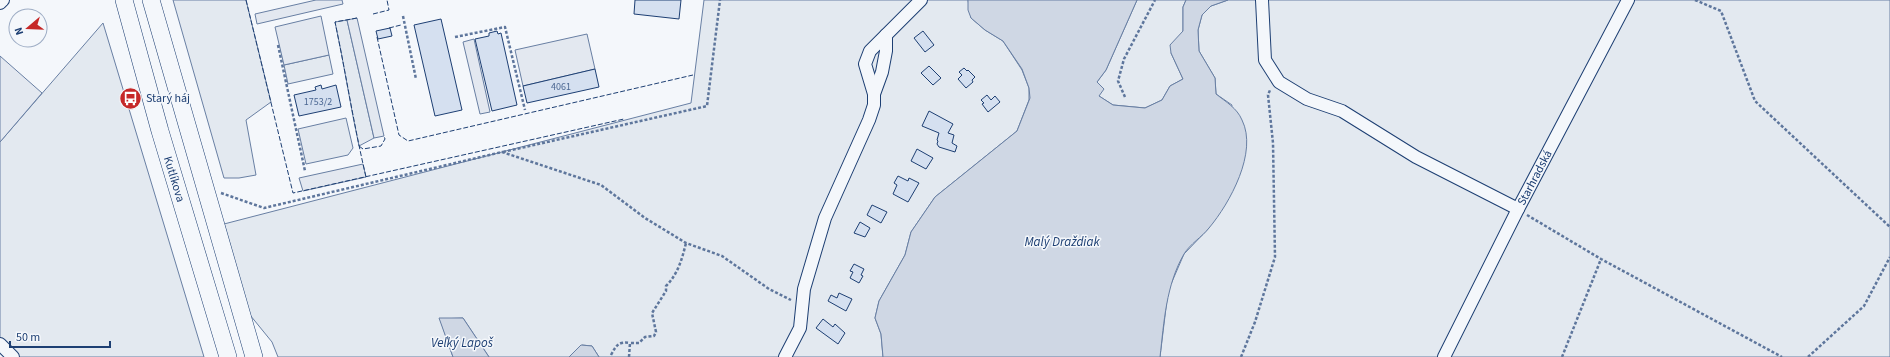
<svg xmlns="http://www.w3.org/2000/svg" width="1890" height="357" viewBox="0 0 1890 357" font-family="'Source Sans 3',sans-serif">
<rect width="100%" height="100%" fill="#f4f7fb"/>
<g fill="#e3e9f0" stroke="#687fa3">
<polygon points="173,0 246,0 271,102 246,120 256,175 239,178 224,178"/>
<polygon points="704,0 968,0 971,18 985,30 1003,41 1022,70 1029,88 1029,100 1017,131 935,197 911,232 905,255 879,301 875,318 881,334 883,357 599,357 592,346 582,345 569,357 489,357 463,318 440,319 453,357 278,357 272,342 250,315 224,224 691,103"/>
<polygon points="1137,0 1186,0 1183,7 1183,31 1171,53 1183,79 1170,86 1162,100 1145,108 1113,105 1099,96 1097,82 1106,70"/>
<polygon points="1228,0 1890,0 1890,357 1160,357 1168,291 1184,254 1209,228 1232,105 1216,94 1215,78 1199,51 1198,30 1202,15 1211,6"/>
<path d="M347,20l27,118 -15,8c-9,-41 -15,-83 -24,-124z"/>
<polygon points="103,23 204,357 19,357 0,338 0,142"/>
<polygon points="329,55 333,74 288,84 284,65"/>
<polygon points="346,118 353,148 348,155 306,164 298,129"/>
</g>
<g fill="#e3e8f0" stroke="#687fa3">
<polygon points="316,0 342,0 343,4 257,24 255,14"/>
<polygon points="321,16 329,55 284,65 275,27"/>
<polygon points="357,18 384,136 374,138 347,20"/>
<polygon points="587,34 595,69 523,86 515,50"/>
<polygon points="474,39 490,112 480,114 463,42"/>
<polygon points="0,56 42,93 0,142"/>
<polygon points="363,164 366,177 303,191 299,178"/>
</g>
<g fill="#cfd7e4" stroke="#687fa3">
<path d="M968,0h169l-31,70 -9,12 7,7 -5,7 14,9 32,3 17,-8 8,-14 13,-7 -12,-26 -1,-8 13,-14v-24l3,-7h42l-17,6 -9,9 -4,15 1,21 16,27 1,16c10,8 21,14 26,26 16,32 -12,83 -33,108 -7,9 -19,16 -25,26 -18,31 -20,68 -24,103h-277l-2,-23 -6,-16 4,-17 26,-46 6,-23 24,-35 82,-66 13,-33 -1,-10 -7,-19 -19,-28 -18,-11 -14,-12 -3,-8z"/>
<polygon points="439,318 463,318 489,357 453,357"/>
<polygon points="581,345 592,346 599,357 569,357"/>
</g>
<g fill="#d5e0f0" stroke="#1d3f73">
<polygon points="635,0 681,0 679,19 634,14"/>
<polygon points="441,19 462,110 435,116 414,25"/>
<polygon points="390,28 392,36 378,39 376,31"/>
<polygon points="497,31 498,34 501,33 517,105 492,111 475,39 489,36 489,33"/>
<polygon points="923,31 934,45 925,52 914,38"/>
<polygon points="929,66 941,78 933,85 921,73"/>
<polygon points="964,68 967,71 968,70 975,77 972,80 973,82 966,88 958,79 962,75 959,72"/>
<polygon points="595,69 599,87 527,103 523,86"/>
<polygon points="321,85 322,89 336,85 341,107 299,116 294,95 316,90 315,87"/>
<polygon points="987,95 991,100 995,96 1000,102 988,112 982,104 984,103 981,100"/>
<polygon points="929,111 953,124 948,133 954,135 952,143 957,146 955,152 939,147 937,144 938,141 937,140 939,133 922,126"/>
<polygon points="917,149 933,158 926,169 911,161"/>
<polygon points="898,176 908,181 909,178 919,183 908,202 893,194 897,185 894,183"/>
<polygon points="872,205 887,212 881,223 867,215"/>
<polygon points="860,222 870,228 865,237 854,233"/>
<polygon points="854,264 864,269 861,275 863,276 859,283 850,278 853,272 850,271"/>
<polygon points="839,293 852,299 846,311 828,301 831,295 837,298"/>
<polygon points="823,319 833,327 835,324 845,333 838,344 816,328"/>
</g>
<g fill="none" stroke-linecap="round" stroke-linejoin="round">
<defs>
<g id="street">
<polyline points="1262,0 1265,60 1279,82 1307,99 1342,111 1416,157 1518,209"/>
<polyline points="0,3 3,0"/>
<polyline points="874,94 882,72 886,51 886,35"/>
<polyline points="0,344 13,357"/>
<polyline points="785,357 800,328 804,289 825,218 869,120 874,105 874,94 865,64 870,51 921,0"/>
<path id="s1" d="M1444,357l74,-148 110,-209"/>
</g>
<g id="secondary">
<path id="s2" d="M124,0l36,131 68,226"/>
<polyline points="151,0 254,357"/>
</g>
</defs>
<use href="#street" stroke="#1d3f73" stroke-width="14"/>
<use href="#secondary" stroke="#1d3f73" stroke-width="18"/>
<g stroke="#5e769c" stroke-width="2.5" stroke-dasharray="3 2" stroke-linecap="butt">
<polyline points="1695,0 1721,11 1755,101 1890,227"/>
<polyline points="403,16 416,79"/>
<polyline points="455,37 505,27 525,110"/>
<polyline points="278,45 305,171"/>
<polyline points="1125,97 1118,81 1124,59 1155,0"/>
<polyline points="503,152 707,106 720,0"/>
<polyline points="221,193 264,208 502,152 601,185 645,218 686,243 722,256 769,289 791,300"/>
<polyline points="1527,215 1601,259 1782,357"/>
<path d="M611,355c5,-9 7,-14 19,-12"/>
<path d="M629,357l1,-14h9l6,-6 9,-1 2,-4 -4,-19 14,-22v-5c12,-12 16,-27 20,-43"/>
<polyline points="1241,357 1255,322 1275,257 1273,143 1268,95 1270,90"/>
<polyline points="1562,357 1601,259"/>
<polyline points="1808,357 1864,306 1890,257"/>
</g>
<use href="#street" stroke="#f4f7fb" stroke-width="12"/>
<use href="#secondary" stroke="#f4f7fb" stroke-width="17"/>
<g stroke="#1d3f73" stroke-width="1" stroke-dasharray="5 2" stroke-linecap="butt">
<polyline points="246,0 293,193 624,119"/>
<polyline points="373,14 389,10 387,0"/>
<path d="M357,18l-22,4c11,52 19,104 31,155"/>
<polyline points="389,28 401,25"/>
<polyline points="377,37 399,135 408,141 693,75"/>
<polyline points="359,146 363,149 381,146 385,139 384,136"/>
</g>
</g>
<defs>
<symbol id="bus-disc" viewBox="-11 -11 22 22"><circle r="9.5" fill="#c62828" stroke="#f4f7fb"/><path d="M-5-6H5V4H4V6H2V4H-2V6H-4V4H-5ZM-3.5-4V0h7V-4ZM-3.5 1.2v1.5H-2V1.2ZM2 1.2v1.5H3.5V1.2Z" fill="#fff"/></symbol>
</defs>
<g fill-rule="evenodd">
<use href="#bus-disc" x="118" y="86" width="25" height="25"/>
</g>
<g text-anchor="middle" stroke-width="3" stroke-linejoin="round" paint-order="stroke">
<g font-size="10" fill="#4b6792">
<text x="561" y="90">4061</text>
<text x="318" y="105">1753/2</text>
</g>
<g font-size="12" fill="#1d3f73" stroke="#f4f7fb" text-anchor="start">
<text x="146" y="102">Starý háj</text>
</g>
<g font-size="12" fill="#1d3f73" stroke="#f4f7fb">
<text dy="4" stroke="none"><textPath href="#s1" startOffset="201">Starhradská</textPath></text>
<text dy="4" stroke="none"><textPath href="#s2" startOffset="186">Kutlíkova</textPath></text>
</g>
<g font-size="13" font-style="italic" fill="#1d3f73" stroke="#f4f7fb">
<text x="1062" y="246">Malý Draždiak</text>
<text x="462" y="347">Veľký Lapoš</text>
</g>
</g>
<g transform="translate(28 28) rotate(251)"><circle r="19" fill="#f4f7fb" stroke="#9eadc5"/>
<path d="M0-3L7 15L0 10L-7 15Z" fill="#c62828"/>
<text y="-6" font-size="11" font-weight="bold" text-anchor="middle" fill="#1d3f73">N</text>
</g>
<path d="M10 341v6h100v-6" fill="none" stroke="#1d3f73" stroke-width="2"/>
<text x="16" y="341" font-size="12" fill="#1d3f73" stroke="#f4f7fb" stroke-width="3" paint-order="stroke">50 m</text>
</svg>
